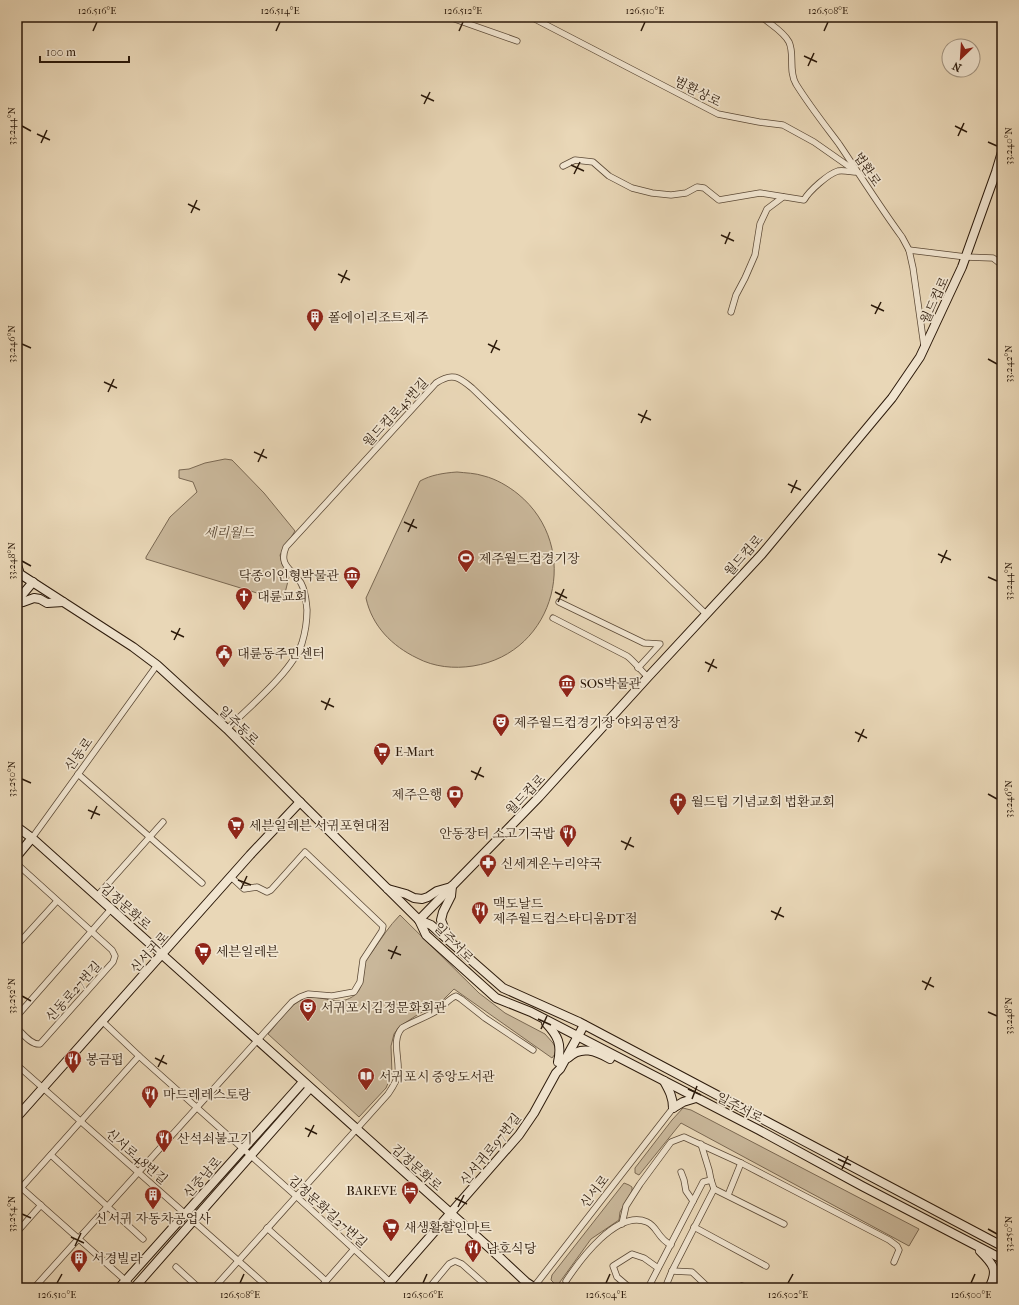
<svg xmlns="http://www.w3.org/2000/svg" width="1019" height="1305" viewBox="0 0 1019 1305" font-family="'IM FELL French Canon','Noto Serif KR',serif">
<rect width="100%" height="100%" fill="#e9d7b7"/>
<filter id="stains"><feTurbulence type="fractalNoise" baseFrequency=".005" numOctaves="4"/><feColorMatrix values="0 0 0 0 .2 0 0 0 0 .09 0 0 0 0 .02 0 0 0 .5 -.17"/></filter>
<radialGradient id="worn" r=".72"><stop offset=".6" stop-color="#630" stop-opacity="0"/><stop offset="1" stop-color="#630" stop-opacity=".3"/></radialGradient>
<g fill="#c9b79a" stroke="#7a6852">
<polygon points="225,459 232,460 264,493 295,531 280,555 282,564 289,577 283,601 146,559 146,557 170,517 197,492 193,482 179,478 179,470 189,469 205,463"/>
<path d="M457,472c9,1 18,1 27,4 12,3 24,10 34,18 65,53 38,159 -45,172 -19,3 -39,1 -56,-8 -25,-12 -45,-32 -51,-60l54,-117c11,-6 23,-8 37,-9z"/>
<path d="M400,915l79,78 26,20 40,21 8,9 3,6 -1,5 -3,4 -98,-69 -19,19 -15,5 -21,14 -5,7 -3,12 1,28 -6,14 -27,29 -91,-83c9,-10 23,-31 35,-35 18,-7 35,11 53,-5 9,-9 5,-21 9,-32 1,-4 5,-7 7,-10 9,-13 17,-26 28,-37z"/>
<polygon points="683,1108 691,1110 919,1229 909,1246 681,1123 639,1175 635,1173 635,1168 672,1120"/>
<polygon points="624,1183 629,1185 632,1187 632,1191 620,1212 619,1220 591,1239 557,1286 551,1280 552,1275"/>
</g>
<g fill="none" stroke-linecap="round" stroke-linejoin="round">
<defs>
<g id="street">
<polyline points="449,17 517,41"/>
<polyline points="531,17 718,114 759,122 783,125 814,142 854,170"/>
<path d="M762,17c9,8 21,14 27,25 6,13 -1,28 7,42 13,21 28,40 43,60 21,31 41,63 63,93l7,13 4,18 11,78"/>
<path d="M563,166l12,-6 18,2 16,14 23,12 20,5 19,2 15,-2 11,-6 7,1 15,12 41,-7 44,7c5,-9 24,-26 34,-29 6,-1 14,1 19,1"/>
<polyline points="909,250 966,257 993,258 1002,265"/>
<polyline points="731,312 736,295 745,278 755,255 760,224 767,209 783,197"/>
<polyline points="559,602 644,643 660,644 638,668"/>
<path d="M553,618l74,38c8,6 13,14 21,21"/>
<path d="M227,729c22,-22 65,-57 75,-86 3,-10 5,-22 5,-33 -1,-9 -1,-18 -6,-27 -9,-14 -23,-17 -15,-36l150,-164c16,-11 23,-6 36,5l234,226"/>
<polyline points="78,774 202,883"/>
<polyline points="32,838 157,665"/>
<path d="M17,864l95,86 3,6 -2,6 -73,82c-9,1 -17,-10 -23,-16"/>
<polyline points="97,896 163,822"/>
<polyline points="17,945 57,901"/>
<polyline points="17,1016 111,909"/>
<polyline points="102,1021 139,1056 296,1196 390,1282"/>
<polyline points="17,1065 269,1288"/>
<polyline points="701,1144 709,1170 711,1180"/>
<polyline points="51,1155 143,1239"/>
<polyline points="681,1172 684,1180 686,1191 693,1201"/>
<polyline points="17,1184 134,1288"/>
<polyline points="21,1188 139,1056"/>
<polyline points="714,1189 784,1224"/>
<polyline points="728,1195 741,1163"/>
<polyline points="622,1224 626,1206 640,1184 671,1142 684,1137 741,1163 889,1240 897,1246 899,1250 894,1262"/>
<polyline points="694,1227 766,1266"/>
<polyline points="267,1228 326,1281"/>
<polyline points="17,1232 41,1205"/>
<polyline points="176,1267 199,1288"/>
<polyline points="672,1271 692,1272 709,1288"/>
<path d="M566,1281c14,-21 51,-72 81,-59 11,5 10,16 24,23"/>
<polyline points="34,1288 292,1002 300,997 308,994 332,996 354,992 360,982 363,960 382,931 383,926 305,852 271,890 267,892 257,887 244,889 231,877"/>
<path d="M214,1288l174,-194c4,-6 9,-13 10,-20 2,-15 -7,-34 4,-46 12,-7 25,-11 36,-18 7,-5 10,-11 18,-14l5,3 24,19 48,32"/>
<polyline points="320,1288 354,1249"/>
<polyline points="429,1288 449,1264 455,1261 462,1264 489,1288"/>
<polyline points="533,1288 673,1108"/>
<polyline points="630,1288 617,1277 613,1266 632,1254 644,1258 658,1268"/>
<polyline points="648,1288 703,1182 711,1180 714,1189 672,1271 665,1288"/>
<polyline points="741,1288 742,1286"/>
</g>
<g id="secondary">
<polyline points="17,24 19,17"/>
<polyline points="17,565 20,574 133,647 157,665 227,729 300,802 419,920 431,925 503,988 579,1022 1002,1246"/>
<polyline points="17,601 33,582"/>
<polyline points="17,603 23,602 34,598 40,599 47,603 63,602"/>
<polyline points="17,827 32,838 494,1252 526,1282 535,1288"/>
<polyline points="17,856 32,838"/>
<polyline points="388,889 406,894 414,898 422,899 428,897 437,891 451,887"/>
<polyline points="419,920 539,797 648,677 762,554 892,398 920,357 962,267 996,172 1002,152"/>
<polyline points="419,920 426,935 496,998 531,1012 759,1130 862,1186 1002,1259"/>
<polyline points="448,938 441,920 443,912 451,896 452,886"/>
<path d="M546,1023c12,13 16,21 12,39"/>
<path d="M568,1058c13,-13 28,-7 42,1"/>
<path d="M664,1081c5,9 9,16 9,27"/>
<polyline points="673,1108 683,1102 696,1098"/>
<polyline points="17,1117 250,855 300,802"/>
<path d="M980,1251c13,13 19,19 9,37"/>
<polyline points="995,1282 1002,1268"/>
<polyline points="119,1288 303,1082"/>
<polyline points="134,1288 310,1088"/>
<polyline points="385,1288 519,1135 534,1113 556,1073 560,1069 584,1025"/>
<polyline points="1000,1288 1002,1284"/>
</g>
</defs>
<use href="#street" stroke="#5b4936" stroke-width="7"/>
<use href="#secondary" stroke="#2c1a0b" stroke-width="10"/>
<use href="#street" stroke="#f1e5d0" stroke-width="5.5"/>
<use href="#secondary" stroke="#f1e5d0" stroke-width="8"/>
</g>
<path fill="none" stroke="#2c1a0b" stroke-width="1.5" d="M93,31l4,-9M276,31l4,-9M459,31l4,-9M641,31l4,-9M824,31l4,-9M804,56l13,6M808,66l6,-13M421,95l13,6M424,104l6,-12M22,126l9,5M955,126l12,6M37,134l13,6M958,136l6,-13M988,142l9,4M41,143l6,-13M571,165l13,6M574,174l6,-12M188,204l12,6M191,213l6,-13M721,235l13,6M725,244l5,-12M338,274l12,6M341,283l6,-13M871,305l13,6M875,314l6,-12M22,344l9,4M488,344l12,6M491,353l6,-13M988,359l9,5M104,382l13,6M108,392l6,-13M638,414l13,6M641,423l6,-13M254,452l13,6M258,462l6,-13M788,484l13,6M791,493l6,-13M404,522l13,6M408,532l6,-13M938,554l13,6M22,561l9,5M941,563l6,-13M988,577l9,4M555,592l12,6M558,602l6,-13M171,631l13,6M174,640l6,-12M705,662l12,6M708,672l6,-13M321,701l13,6M325,710l5,-12M855,732l12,6M858,742l6,-13M471,771l13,6M22,779l9,4M475,780l6,-13M988,794l9,5M88,810l12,5M91,819l6,-13M621,841l13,6M625,850l6,-13M238,880l13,5M241,889l6,-13M771,911l13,6M775,920l6,-13M388,950l13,5M391,959l6,-13M922,981l12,6M925,990l6,-13M22,996l9,5M988,1012l9,4M538,1019l13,6M541,1029l6,-13M155,1058l12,6M158,1067l6,-12M688,1089l13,6M692,1099l5,-13M305,1128l12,6M308,1137l6,-12M838,1159l13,6M842,1169l6,-13M455,1198l12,6M458,1207l6,-12M22,1214l9,4M988,1229l9,5M71,1237l13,6M75,1246l6,-13M57,1283l5,-9M240,1283l4,-9M423,1283l4,-9M606,1283l4,-9M788,1283l5,-9M971,1283l4,-9"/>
<defs>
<symbol id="building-pin" viewBox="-11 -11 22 30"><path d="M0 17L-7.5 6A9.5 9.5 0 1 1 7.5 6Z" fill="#8f2418" stroke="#f1e5d0"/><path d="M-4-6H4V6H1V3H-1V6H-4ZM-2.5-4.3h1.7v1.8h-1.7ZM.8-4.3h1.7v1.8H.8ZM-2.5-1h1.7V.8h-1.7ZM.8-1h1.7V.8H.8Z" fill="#fff"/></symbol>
<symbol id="stadium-pin" viewBox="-11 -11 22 30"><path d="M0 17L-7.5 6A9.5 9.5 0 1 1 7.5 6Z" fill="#8f2418" stroke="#f1e5d0"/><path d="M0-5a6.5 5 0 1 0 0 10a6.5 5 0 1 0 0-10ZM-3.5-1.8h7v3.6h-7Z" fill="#fff"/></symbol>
<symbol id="museum-pin" viewBox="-11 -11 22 30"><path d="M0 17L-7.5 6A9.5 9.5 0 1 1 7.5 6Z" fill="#8f2418" stroke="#f1e5d0"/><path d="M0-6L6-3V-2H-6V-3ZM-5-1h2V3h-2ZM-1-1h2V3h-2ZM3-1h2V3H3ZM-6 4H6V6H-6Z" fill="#fff"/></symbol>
<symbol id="church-pin" viewBox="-11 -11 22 30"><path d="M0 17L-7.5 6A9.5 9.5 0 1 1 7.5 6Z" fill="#8f2418" stroke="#f1e5d0"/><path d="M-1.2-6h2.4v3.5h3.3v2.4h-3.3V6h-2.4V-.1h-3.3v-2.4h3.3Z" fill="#fff"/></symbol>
<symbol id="civic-pin" viewBox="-11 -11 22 30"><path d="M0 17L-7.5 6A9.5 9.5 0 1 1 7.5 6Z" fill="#8f2418" stroke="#f1e5d0"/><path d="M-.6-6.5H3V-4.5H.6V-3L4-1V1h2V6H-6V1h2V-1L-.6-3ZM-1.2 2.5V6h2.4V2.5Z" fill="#fff"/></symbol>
<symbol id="theatre-pin" viewBox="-11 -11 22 30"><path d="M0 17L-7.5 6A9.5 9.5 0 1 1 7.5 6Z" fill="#8f2418" stroke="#f1e5d0"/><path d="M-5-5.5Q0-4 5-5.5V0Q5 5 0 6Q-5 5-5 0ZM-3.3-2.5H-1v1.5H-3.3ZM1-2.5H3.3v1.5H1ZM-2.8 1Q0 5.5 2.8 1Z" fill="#fff"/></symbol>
<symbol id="supermarket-pin" viewBox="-11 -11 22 30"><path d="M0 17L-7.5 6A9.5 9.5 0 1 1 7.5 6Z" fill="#8f2418" stroke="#f1e5d0"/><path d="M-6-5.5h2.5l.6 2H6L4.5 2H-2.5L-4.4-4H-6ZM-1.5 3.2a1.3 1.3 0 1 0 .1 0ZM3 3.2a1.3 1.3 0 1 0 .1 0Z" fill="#fff"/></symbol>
<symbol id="bank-pin" viewBox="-11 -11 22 30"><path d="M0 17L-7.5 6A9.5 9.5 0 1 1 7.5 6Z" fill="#8f2418" stroke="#f1e5d0"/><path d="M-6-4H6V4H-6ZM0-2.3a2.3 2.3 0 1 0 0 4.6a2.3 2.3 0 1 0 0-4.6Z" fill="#fff"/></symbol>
<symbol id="restaurant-pin" viewBox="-11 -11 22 30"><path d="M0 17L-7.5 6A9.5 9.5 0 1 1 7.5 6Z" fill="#8f2418" stroke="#f1e5d0"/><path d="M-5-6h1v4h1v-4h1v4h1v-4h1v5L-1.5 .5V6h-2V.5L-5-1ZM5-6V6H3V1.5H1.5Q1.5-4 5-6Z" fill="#fff"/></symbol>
<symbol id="pharmacy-pin" viewBox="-11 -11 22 30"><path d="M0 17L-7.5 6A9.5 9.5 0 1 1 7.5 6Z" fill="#8f2418" stroke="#f1e5d0"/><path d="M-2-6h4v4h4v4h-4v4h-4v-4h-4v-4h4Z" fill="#fff"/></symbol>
<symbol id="library-pin" viewBox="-11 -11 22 30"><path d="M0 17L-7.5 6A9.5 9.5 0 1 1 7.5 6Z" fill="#8f2418" stroke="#f1e5d0"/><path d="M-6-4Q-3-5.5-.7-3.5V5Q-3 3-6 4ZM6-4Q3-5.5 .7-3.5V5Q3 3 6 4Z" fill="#fff"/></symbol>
<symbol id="hotel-pin" viewBox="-11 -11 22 30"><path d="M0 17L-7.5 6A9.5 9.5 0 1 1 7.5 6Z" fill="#8f2418" stroke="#f1e5d0"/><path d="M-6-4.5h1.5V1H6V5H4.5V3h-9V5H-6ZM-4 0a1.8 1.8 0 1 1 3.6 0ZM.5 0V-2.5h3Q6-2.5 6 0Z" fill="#fff"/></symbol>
</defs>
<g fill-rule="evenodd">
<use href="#building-pin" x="305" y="307" width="20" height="27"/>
<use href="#stadium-pin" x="456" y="548" width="20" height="27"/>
<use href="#museum-pin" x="342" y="565" width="20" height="27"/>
<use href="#church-pin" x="234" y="586" width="20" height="27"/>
<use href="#civic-pin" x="214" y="643" width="20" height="27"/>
<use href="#museum-pin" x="557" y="673" width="20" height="27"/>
<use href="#theatre-pin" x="491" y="712" width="20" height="27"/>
<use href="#supermarket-pin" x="372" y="741" width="20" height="27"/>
<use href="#bank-pin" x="445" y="784" width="20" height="27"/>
<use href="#church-pin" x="668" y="791" width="20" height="27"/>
<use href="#supermarket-pin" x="226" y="815" width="20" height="27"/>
<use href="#restaurant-pin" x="558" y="823" width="20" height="27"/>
<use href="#pharmacy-pin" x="478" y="853" width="20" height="27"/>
<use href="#restaurant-pin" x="470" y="900" width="20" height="27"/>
<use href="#supermarket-pin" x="193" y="941" width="20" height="27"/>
<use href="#theatre-pin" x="298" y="997" width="20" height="27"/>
<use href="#restaurant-pin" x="63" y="1049" width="20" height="27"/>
<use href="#library-pin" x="356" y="1066" width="20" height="27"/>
<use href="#restaurant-pin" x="140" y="1084" width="20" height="27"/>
<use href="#restaurant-pin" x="154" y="1128" width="20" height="27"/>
<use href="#hotel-pin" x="400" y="1180" width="20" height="27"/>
<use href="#building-pin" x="143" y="1185" width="20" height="27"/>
<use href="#supermarket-pin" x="381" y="1217" width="20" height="27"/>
<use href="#restaurant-pin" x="463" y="1238" width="20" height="27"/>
<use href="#building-pin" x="69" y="1248" width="20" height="27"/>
</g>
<g text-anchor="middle" stroke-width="3.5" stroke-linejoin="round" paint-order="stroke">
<g font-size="13" fill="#2c1a0b" stroke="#f1e5d0">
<text transform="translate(698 91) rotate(27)" y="5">범환상로</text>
<text transform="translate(868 169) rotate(56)" y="5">법환로</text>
<text transform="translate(934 300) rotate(-65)" y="5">월드컵로</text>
<text transform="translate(395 412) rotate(-47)" y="5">월드컵로45번길</text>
<text transform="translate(743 555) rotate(-48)" y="5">월드컵로</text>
<text transform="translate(239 725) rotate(44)" y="5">일주동로</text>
<text transform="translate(78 754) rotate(-54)" y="5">신동로</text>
<text transform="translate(525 794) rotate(-46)" y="5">월드컵로</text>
<text transform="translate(126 906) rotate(42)" y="5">김정문화로</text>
<text transform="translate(454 942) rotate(45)" y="5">일주서로</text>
<text transform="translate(149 952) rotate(-48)" y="5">신서귀로</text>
<text transform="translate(73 991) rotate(-48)" y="5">신동로27번길</text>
<text transform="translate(740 1107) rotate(27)" y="5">일주서로</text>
<text transform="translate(490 1149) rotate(-51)" y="5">신서귀로97번길</text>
<text transform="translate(137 1156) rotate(41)" y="5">신서로48번길</text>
<text transform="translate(417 1167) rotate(42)" y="5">김정문화로</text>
<text transform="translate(202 1177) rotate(-48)" y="5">신중남로</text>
<text transform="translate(594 1191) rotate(-52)" y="5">신서로</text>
<text transform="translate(328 1211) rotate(42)" y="5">김정문화길27번길</text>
</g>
<g font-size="13" fill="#2c1a0b" stroke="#f1e5d0" text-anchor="start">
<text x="328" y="322">폴에이리조트제주</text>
<text x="479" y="563">제주월드컵경기장</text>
<text x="339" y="580" text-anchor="end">닥종이인형박물관</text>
<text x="257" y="601">대륜교회</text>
<text x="237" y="658">대륜동주민센터</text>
<text x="580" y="688">SOS박물관</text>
<text x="514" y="727">제주월드컵경기장 야외공연장</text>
<text x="395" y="756">E-Mart</text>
<text x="442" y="799" text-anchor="end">제주은행</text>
<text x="691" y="806">월드텁 기념교회 법환교회</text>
<text x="249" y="830">세븐일레븐 서귀포현대점</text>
<text x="555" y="838" text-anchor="end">안동장터 소고기국밥</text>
<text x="501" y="868">신세계온누리약국</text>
<text x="493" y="908">맥도날드<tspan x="493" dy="15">제주월드컵스타디움DT점</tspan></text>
<text x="216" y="956">세븐일레븐</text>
<text x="321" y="1012">서귀포시김정문화회관</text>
<text x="86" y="1064">봉금펍</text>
<text x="379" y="1081">서귀포시 중앙도서관</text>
<text x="163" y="1099">마드레레스토랑</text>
<text x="177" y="1143">산석쇠불고기</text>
<text x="397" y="1195" text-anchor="end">BAREVE</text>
<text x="153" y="1223" text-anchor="middle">신서귀 자동차공업사</text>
<text x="404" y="1232">새생활할인마트</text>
<text x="486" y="1253">남호식당</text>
<text x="92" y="1263">서경빌라</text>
</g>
<g font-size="13" font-style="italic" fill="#5b4936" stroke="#f1e5d0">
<text x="229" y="537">세리월드</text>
</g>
</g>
<rect width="1019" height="1305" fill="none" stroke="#e9d7b7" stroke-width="44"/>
<g transform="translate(961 58) rotate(205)"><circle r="19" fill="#f1e5d0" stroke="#a29481"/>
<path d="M0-3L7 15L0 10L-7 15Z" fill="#8f2418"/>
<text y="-6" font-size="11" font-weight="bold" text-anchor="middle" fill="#2c1a0b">N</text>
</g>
<path d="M40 56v6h89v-6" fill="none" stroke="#2c1a0b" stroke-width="2"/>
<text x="46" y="56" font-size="12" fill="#2c1a0b" stroke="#f1e5d0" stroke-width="3" paint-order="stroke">100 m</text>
<rect x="22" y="22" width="975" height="1261" fill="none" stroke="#2c1a0b" stroke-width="1.5"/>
<g font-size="10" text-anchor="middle" fill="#2c1a0b">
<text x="97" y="14">126.516°E</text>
<text x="280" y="14">126.514°E</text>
<text x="463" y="14">126.512°E</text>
<text x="645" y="14">126.510°E</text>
<text x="828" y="14">126.508°E</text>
<text transform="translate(11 126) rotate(-90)" y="4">33.244°N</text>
<text transform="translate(1008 146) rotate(-90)" y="4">33.240°N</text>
<text transform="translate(11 344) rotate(-90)" y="4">33.246°N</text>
<text transform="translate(1008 364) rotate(-90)" y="4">33.242°N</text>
<text transform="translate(11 561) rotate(-90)" y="4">33.248°N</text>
<text transform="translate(1008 581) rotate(-90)" y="4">33.244°N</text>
<text transform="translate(11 779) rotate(-90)" y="4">33.250°N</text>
<text transform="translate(1008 799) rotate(-90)" y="4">33.246°N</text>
<text transform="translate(11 996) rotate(-90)" y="4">33.252°N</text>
<text transform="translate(1008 1016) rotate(-90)" y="4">33.248°N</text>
<text transform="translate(11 1214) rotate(-90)" y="4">33.254°N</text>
<text transform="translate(1008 1234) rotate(-90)" y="4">33.250°N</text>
<text x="57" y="1298">126.510°E</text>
<text x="240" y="1298">126.508°E</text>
<text x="423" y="1298">126.506°E</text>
<text x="606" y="1298">126.504°E</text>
<text x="788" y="1298">126.502°E</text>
<text x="971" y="1298">126.500°E</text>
</g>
<rect width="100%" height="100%" filter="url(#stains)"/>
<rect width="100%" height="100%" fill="url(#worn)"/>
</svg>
